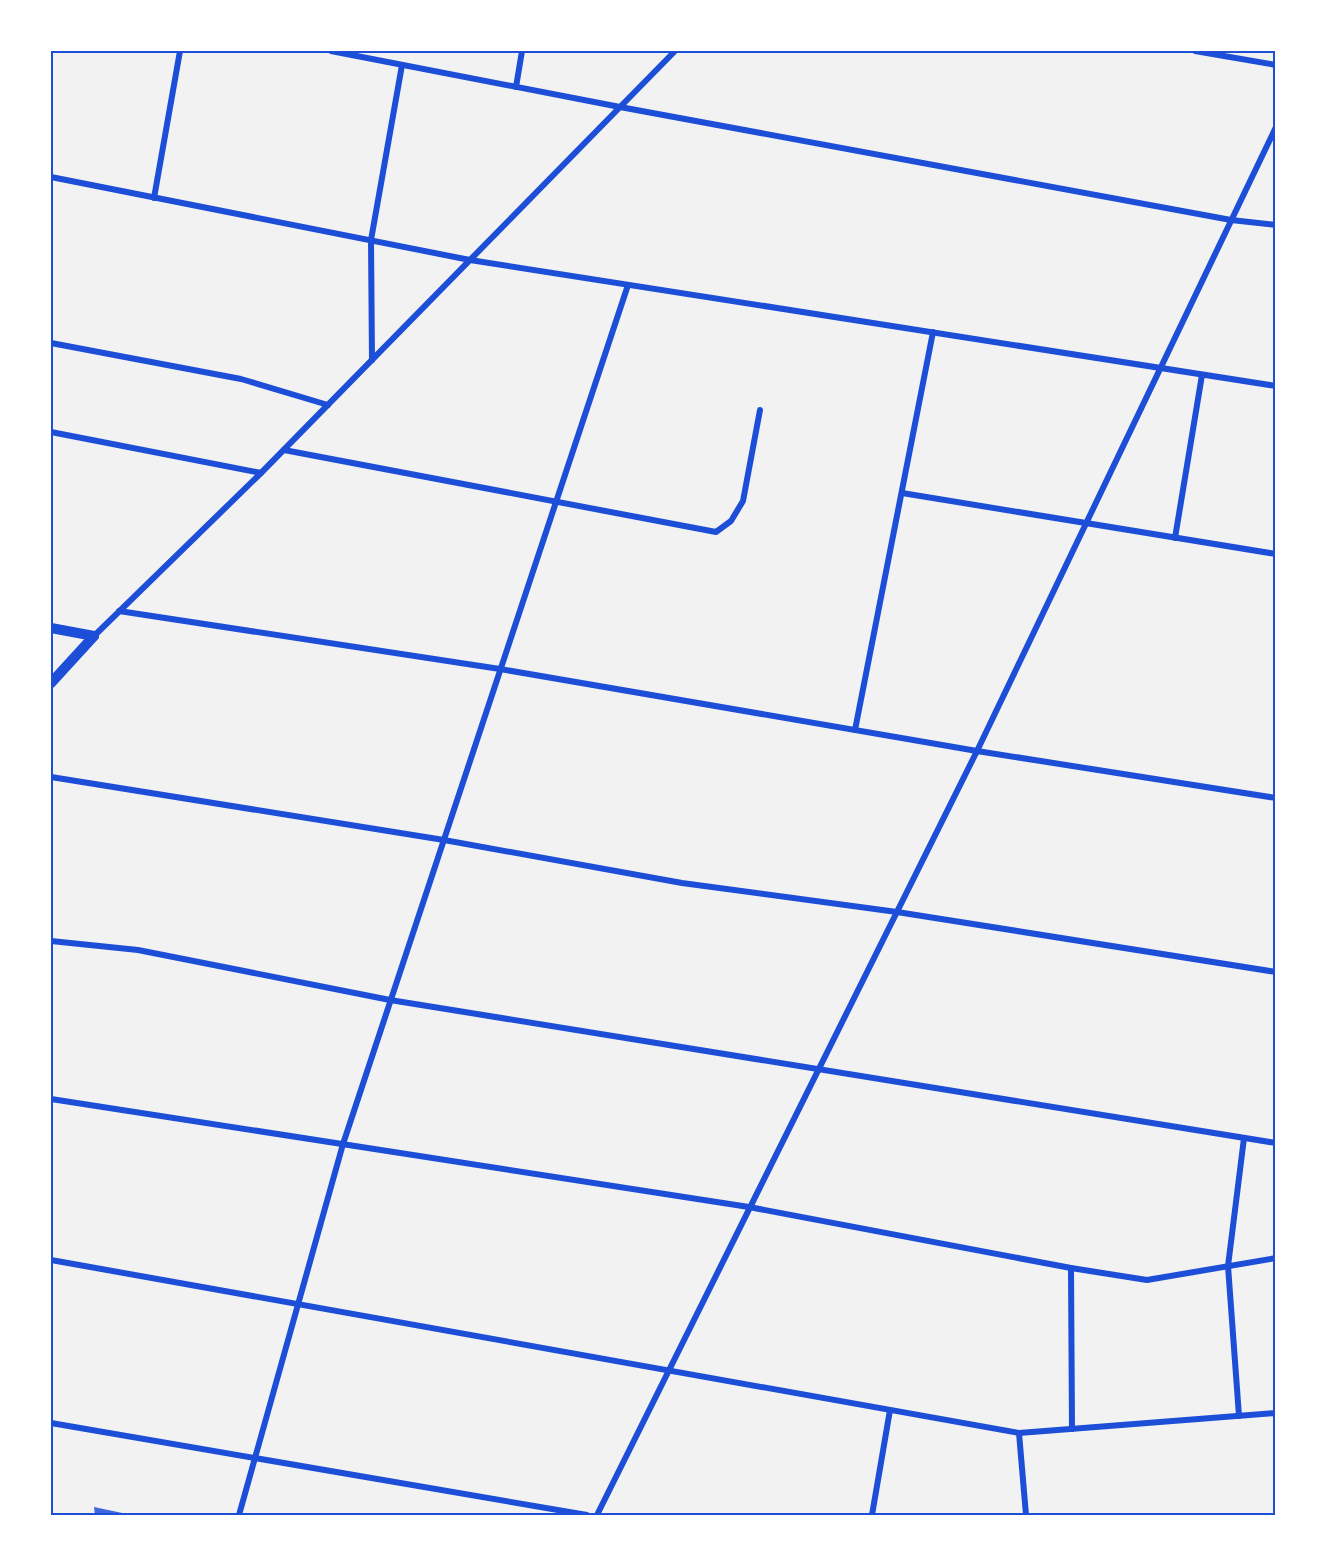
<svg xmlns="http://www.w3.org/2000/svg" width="1327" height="1566" viewBox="0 0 1327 1566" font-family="'Work Sans',sans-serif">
<rect width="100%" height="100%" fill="#f2f2f2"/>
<polygon fill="#3d67dc" points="94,1507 127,1514 127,1515 95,1515"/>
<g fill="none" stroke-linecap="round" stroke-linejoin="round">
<g stroke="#1d4ed8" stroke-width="6">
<polyline points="331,51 620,107 1231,220 1276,225"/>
<polyline points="1195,51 1276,65"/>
<polyline points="516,87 522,51"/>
<polyline points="51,177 470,260 1276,386"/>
<polyline points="154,198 180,51"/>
<polyline points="51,343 241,379 328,405"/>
<polyline points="372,360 371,240 402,65"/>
<polyline points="51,432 261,473"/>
<polyline points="284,450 716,532 731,521 743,501 760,410"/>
<polyline points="902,493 1276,554"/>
<polyline points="1175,538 1202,375"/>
<polyline points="119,611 500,669 977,751 1276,798"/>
<polyline points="94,636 261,473 675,51"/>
<polyline points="855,730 933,332"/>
<polyline points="51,777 444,840 682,883 897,912 1276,972"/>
<polyline points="51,941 138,950 390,1000 1276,1143"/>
<polyline points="51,1099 749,1207 1071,1268 1147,1280 1276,1258"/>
<polyline points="51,1260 1019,1433 1276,1413"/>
<polyline points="1071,1268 1072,1429"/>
<polyline points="1239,1416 1228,1266 1244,1138"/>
<polyline points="51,1423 587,1515"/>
<polyline points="1019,1433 1026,1515"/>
<polyline points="239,1515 343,1144 628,285"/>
<polyline points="597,1515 977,751 1276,127"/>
<polyline points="872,1515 890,1410"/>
</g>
<g stroke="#1d4ed8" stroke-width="10">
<polyline points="51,628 94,636"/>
<polyline points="51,683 94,636"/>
</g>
</g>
<rect width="1327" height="1566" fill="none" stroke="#ffffff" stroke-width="105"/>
<rect x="52" y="52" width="1222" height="1462" fill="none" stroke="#1d4ed8" stroke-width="2"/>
</svg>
